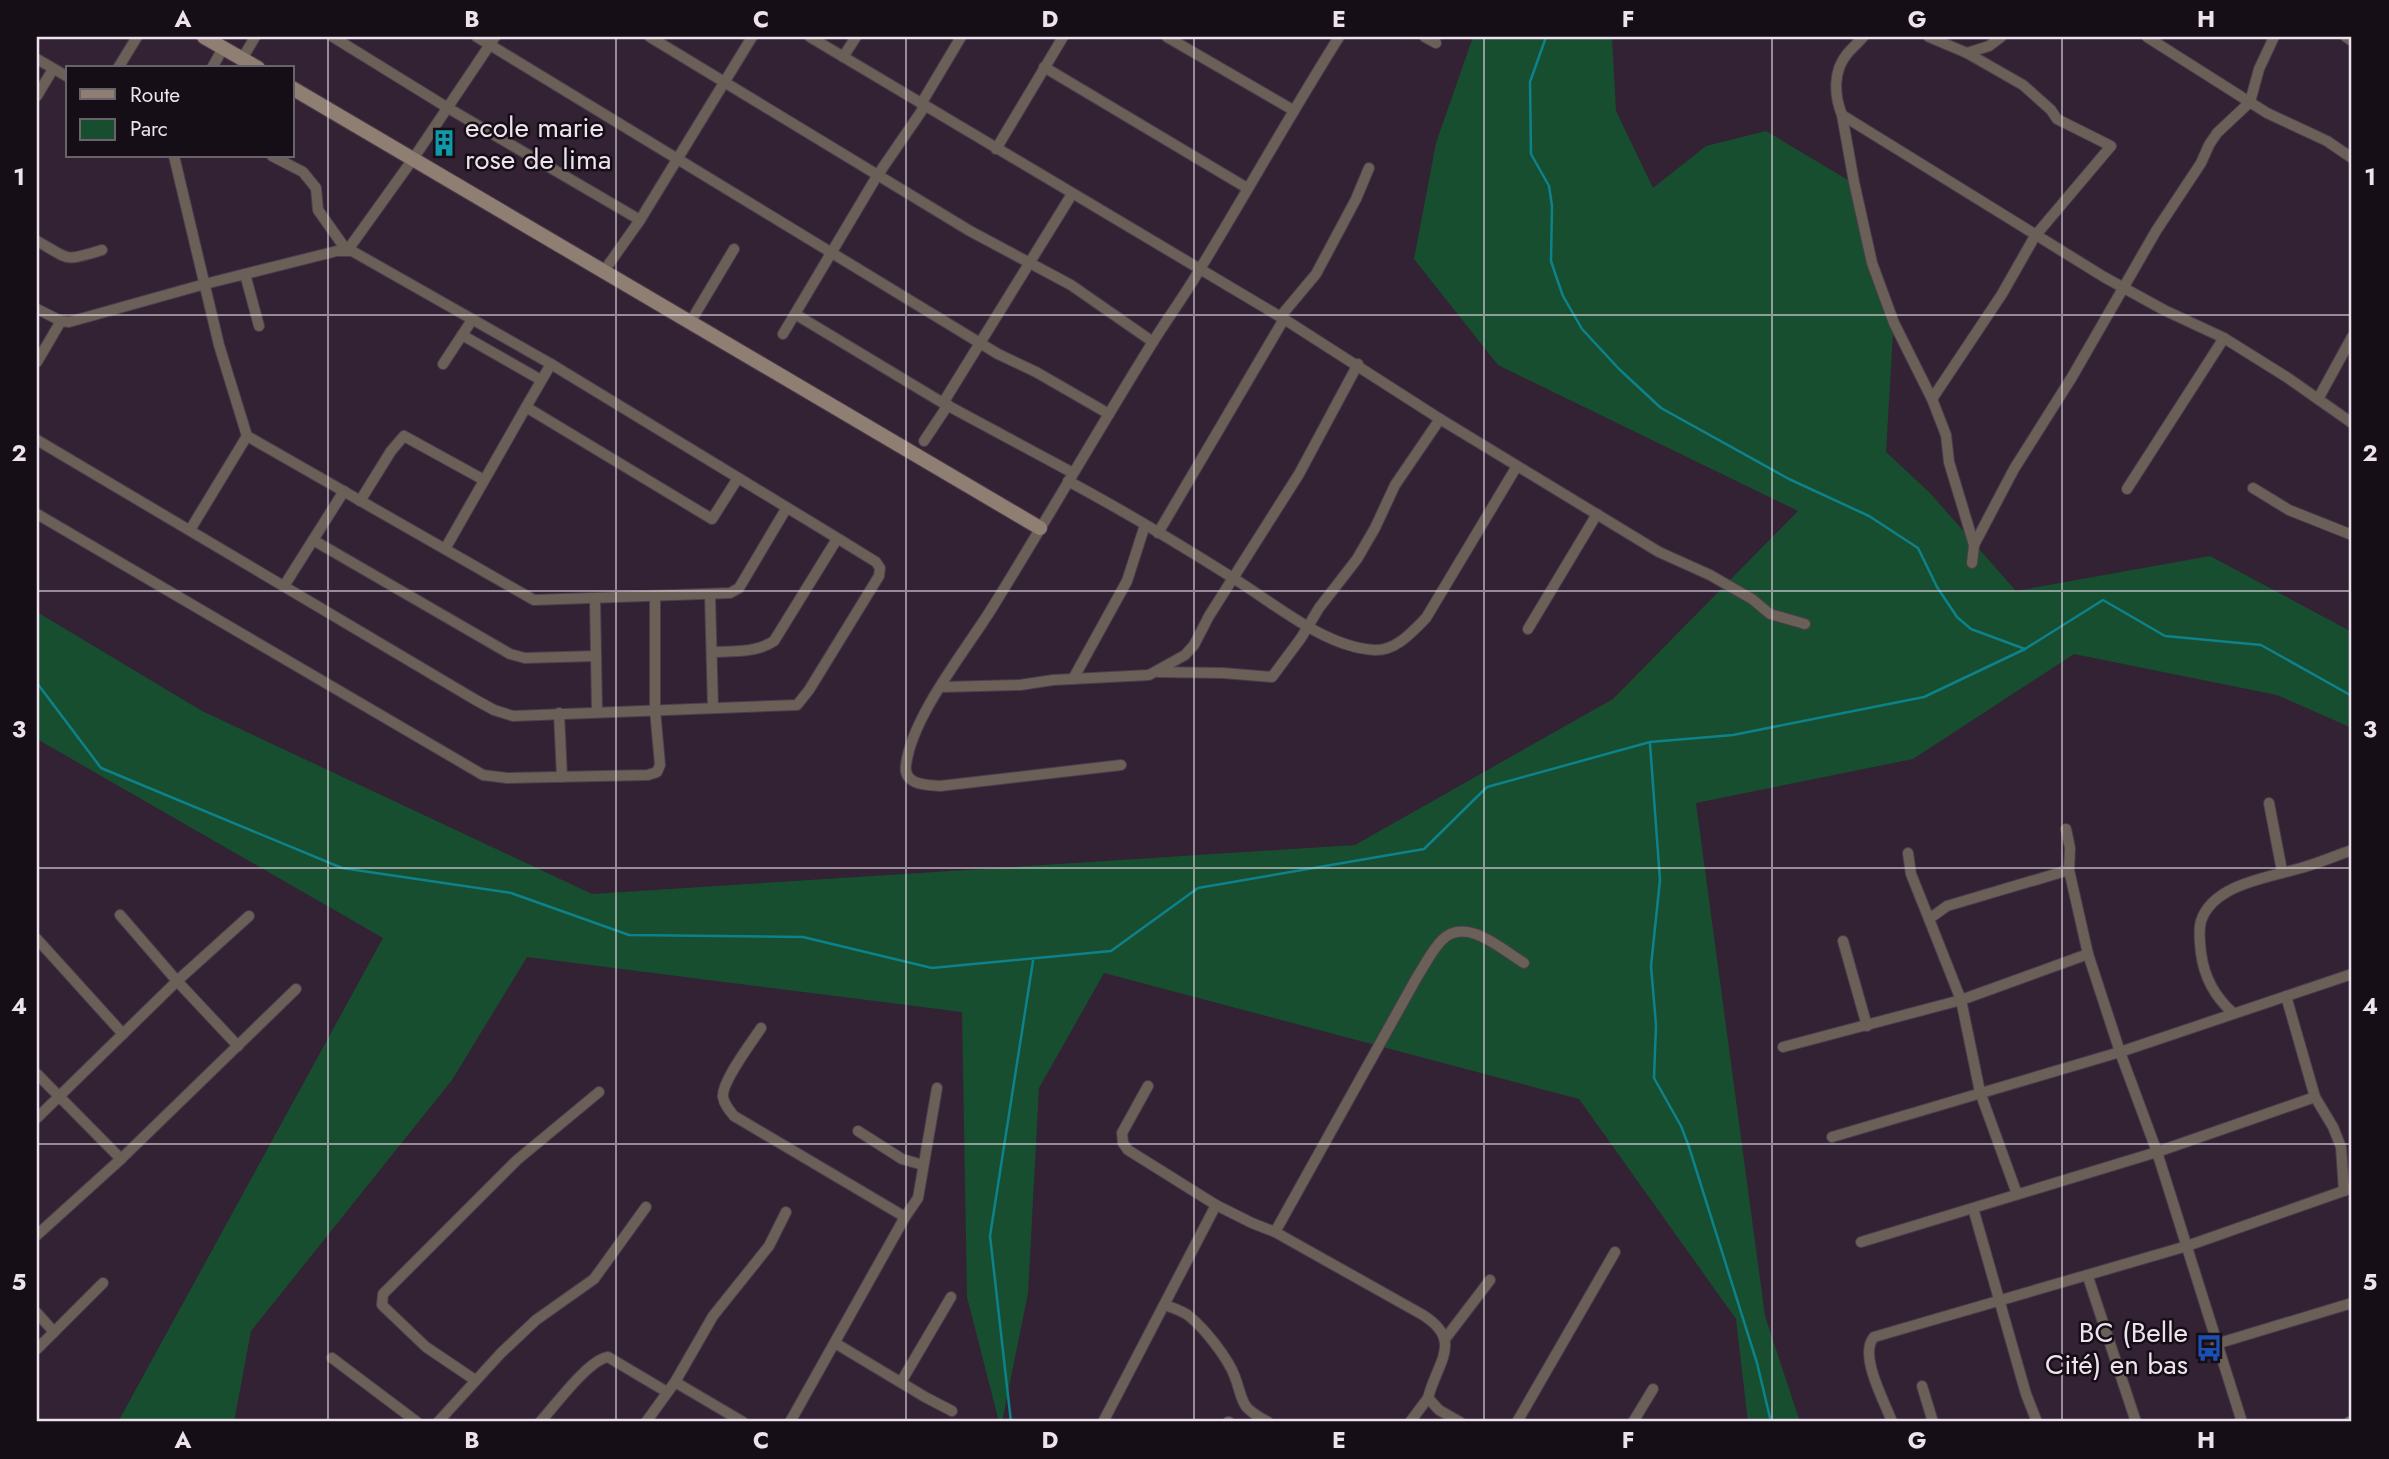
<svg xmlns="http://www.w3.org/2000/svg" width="2389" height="1459" viewBox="0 0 2389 1459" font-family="Jost,sans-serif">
<rect width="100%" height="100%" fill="#322233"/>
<polygon fill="#174e30" points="1473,37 1612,37 1616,111 1653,188 1706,146 1766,131 1853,183 1893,332 1886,452 1930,493 2016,591 2210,556 2352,632 2352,728 2277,695 2074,654 1913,759 1696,803 1765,1316 1800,1422 1748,1422 1736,1319 1579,1099 1104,973 1039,1088 1028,1293 1002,1422 999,1422 967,1297 962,1012 527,957 452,1080 251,1331 234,1422 118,1422 383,938 37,739 37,612 202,711 592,894 1355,845 1613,699 1798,511 1498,365 1414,259 1436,143"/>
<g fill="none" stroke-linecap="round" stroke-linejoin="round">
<g stroke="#0d828b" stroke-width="2.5">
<polyline points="1546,37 1530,82 1531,154 1549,186 1552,206 1551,261 1557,279 1563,296 1582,329 1619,369 1661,408 1789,479 1869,516 1918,548 1937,587 1957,617 1971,629 2025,649"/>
<polyline points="37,683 101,768 342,868 511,893 629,935 803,937 932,968 1111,951 1198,888 1424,849 1487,787 1650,742 1733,735 1924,697 2025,649 2103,600 2165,636 2261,645 2352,696"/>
<polyline points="1650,744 1660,880 1651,966 1656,1025 1654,1078 1681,1126 1689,1147 1757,1363 1771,1422"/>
<polyline points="1011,1422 990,1236 1033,961"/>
</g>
<defs>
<g id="street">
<polyline points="333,37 448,108 640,220"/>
<polyline points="477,37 998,354 1036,372 1109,414"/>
<polyline points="650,37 970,231 1071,285 1153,342"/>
<polyline points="810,37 1284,319 1440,419 1659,552 1710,575 1752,599 1770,614 1805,624"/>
<polyline points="1167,37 1293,110"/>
<polyline points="1425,37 1436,43"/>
<path d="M1863,37c-5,6 -11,11 -16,17 -14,17 -13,41 -5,61l262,162 60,33 60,28 64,40 64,45"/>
<polyline points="1929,37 1967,53 2023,85 2051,110 2057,119 2111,146 2035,236 2002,294 1932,399"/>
<polyline points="2147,37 2267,113 2327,141 2352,158"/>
<polyline points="2346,37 2352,41"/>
<polyline points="1967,53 1989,46 2001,37"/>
<polyline points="843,57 856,37"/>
<polyline points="37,59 68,77"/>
<polyline points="242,59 255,37"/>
<polyline points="1044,67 1247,188"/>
<polyline points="118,68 137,37"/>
<polyline points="212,68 223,48"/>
<polyline points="37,96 53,69"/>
<polyline points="921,104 961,37"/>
<polyline points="1842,115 1854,182 1872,263 1894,323 1932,399 1946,435 1949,462 1974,545 1972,563"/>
<polyline points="996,149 1063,37"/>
<polyline points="174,156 219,345 247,436 534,600 730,593 739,588 786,509"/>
<polyline points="272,156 303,172 316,188 318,210 347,251 413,159 495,37"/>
<path d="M37,241c34,19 26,21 65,9"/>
<polyline points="604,271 640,220 752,37"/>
<polyline points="245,274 259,326"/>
<polyline points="37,309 61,321 69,322 205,284 337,251 352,251 551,364 842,541 876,562 880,568 879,576 809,690 797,705 513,716 494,710 474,699 37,440"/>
<polyline points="795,314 943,403 1073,473"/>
<polyline points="1280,317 1316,274 1356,199 1369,168"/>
<polyline points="691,321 734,249"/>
<polyline points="783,334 877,176 925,106"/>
<polyline points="462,335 541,380"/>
<polyline points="37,362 61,321"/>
<polyline points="443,364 472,320"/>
<polyline points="2318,399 2352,337"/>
<polyline points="943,403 1072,194"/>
<polyline points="526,407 551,364"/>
<polyline points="924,441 948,405"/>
<path d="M1068,481c56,30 111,63 165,97 41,25 91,69 141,72 22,1 38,-18 52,-32l91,-152"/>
<polyline points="2253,488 2289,510 2352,535"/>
<polyline points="2127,489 2224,338"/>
<polyline points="360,501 391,451 404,436 484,480"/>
<polyline points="37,514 483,775 507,778 648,775 657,772 660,765 655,710 655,597"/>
<polyline points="190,530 247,436"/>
<polyline points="1158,533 1284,319"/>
<polyline points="313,540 510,654 525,658 596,656"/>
<polyline points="1974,545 2014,469 2072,377 2156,231 2201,163 2209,145 2217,133 2250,102 2259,69 2274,37"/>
<polyline points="445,549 526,407 712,519 738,478"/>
<polyline points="284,586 344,491"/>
<polyline points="710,595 713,708"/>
<polyline points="595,599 597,711"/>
<polyline points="1528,629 1597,514"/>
<path d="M712,652c21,-1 44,1 62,-11l63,-102"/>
<polyline points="1158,672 1223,673 1272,677 1301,638 1319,608 1357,559 1375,528 1395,485 1440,419"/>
<polyline points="1073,679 1127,581 1145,525"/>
<polyline points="942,687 1020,685 1053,680 1149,675 1185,655 1194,645 1209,616 1299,474 1358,364"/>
<polyline points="559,713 562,777"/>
<path d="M1121,765l-181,21c-14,-1 -37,-1 -34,-21 6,-49 60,-115 86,-157 54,-87 105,-176 159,-263 16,-26 34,-50 49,-76 47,-77 91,-156 139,-232"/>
<polyline points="2269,803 2282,871"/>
<polyline points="2066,829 2070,848 2069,870 2088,954 2120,1052 2157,1152 2242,1422"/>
<polyline points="1908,853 1911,874 1929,919"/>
<polyline points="120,915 177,981 238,1046"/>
<polyline points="37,939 123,1034"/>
<polyline points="1843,941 1867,1026"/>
<polyline points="2286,996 2315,1097 2333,1127 2341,1147 2344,1191"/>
<path d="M2233,1013c-18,-16 -29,-36 -32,-60 -1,-10 -3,-22 0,-32 12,-37 69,-44 100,-53 18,-5 34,-12 51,-18"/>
<path d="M761,1028c-9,14 -40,54 -38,69 1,7 6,13 11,19l171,101 -115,205"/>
<polyline points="1783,1047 1961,1000 2088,954"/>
<polyline points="37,1074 121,1159"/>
<path d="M1148,1086l-26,47 1,10 5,7 88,55 36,18 23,9 142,-255c8,-12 15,-27 25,-37 24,-24 59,9 82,23"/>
<polyline points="37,1118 177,981 249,916"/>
<polyline points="858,1131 902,1159 923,1165"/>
<polyline points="1832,1137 2120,1052 2352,974"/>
<polyline points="2017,1194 1980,1092 1961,1000 1929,919 1947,906 2069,870"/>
<polyline points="1973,1208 2026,1394 2037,1422"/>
<polyline points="905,1217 918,1198 937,1088"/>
<path d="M1275,1232l148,83c41,26 14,47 5,83l11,12 21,12"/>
<polyline points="37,1235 121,1159 296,989"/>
<polyline points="1861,1242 2157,1152 2315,1097"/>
<polyline points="2088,1277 2136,1422"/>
<path d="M1165,1305c8,3 18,6 24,11 16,13 39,42 46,61 10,28 4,29 33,45"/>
<polyline points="37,1313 54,1332"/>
<polyline points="1445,1339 1490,1280"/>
<polyline points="835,1343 925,1397 952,1411"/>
<polyline points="2216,1344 2352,1303"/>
<polyline points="37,1349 103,1283"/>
<polyline points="332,1358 417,1422"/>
<polyline points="475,1380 426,1347 382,1305 383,1294 517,1160 599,1092"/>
<polyline points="675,1382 743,1422"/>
<polyline points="901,1382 951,1297"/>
<polyline points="1922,1386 1933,1422"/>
<polyline points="438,1422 501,1353 536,1320 594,1279 646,1207"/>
<path d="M540,1422c15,-16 48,-62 68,-65l59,35"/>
<polyline points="646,1422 675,1382 713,1316 769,1246 786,1212"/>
<polyline points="1103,1422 1216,1205"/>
<polyline points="1228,1422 1229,1422"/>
<polyline points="1410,1422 1428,1398"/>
<polyline points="1517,1422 1615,1252"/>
<polyline points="1633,1422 1653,1389"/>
<path d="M1892,1422c-7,-20 -34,-67 -18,-85l313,-91 165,-58"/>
<polyline points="2349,1422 2352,1421"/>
</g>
<g id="secondary">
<polyline points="204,37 258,68"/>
<polyline points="292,88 1040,528"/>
</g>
</defs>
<use href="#street" stroke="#4c3d4d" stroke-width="12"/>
<use href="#secondary" stroke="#4c3d4d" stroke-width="16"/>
<use href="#street" stroke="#6a6058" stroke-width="10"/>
<use href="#secondary" stroke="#8f7f73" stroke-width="14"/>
</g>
<path fill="none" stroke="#ede2ee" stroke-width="2" stroke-opacity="0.55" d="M328,37v1385M616,37v1385M906,37v1385M1194,37v1385M1484,37v1385M1772,37v1385M2062,37v1385M37,315h2315M37,591h2315M37,868h2315M37,1144h2315"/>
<defs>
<symbol id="building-bare" viewBox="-9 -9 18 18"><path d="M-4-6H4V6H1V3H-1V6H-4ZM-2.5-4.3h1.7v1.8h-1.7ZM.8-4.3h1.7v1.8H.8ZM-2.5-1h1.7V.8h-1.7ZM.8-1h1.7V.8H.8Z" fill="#0f9aa8" stroke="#150e16" stroke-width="2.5" paint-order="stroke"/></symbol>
<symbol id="bus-bare" viewBox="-9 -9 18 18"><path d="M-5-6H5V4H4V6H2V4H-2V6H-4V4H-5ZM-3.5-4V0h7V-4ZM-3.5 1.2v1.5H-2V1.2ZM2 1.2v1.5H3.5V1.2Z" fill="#1a4fb4" stroke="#150e16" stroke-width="2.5" paint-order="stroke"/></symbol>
</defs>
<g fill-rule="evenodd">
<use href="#building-bare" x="425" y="124" width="38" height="38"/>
<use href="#bus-bare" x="2190" y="1329" width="38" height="38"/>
</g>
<g text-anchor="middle" stroke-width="5" stroke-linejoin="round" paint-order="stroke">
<g font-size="28" fill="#ede2ee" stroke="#150e16" text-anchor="start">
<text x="465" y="137">ecole marie<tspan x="465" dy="32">rose de lima</tspan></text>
<text x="2188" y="1342" text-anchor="end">BC (Belle<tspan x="2188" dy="32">Cité) en bas</tspan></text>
</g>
</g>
<rect width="2389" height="1459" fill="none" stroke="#150e16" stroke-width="77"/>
<rect x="66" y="66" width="228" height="91" fill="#150e16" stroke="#6b636c" stroke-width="2"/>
<rect x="80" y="89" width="35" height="10" fill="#8f7f73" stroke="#6b636c" stroke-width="2"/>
<text x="130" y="102" font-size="21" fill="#ede2ee">Route</text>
<rect x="80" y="119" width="35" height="21" fill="#174e30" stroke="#6b636c" stroke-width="2"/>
<text x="130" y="136" font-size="21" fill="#ede2ee">Parc</text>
<rect x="38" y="38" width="2312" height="1382" fill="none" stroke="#ede2ee" stroke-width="2.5"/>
<g font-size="23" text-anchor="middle" font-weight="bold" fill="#ede2ee">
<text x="183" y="27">A</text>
<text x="472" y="27">B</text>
<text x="761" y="27">C</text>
<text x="1050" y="27">D</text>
<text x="1339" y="27">E</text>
<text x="1628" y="27">F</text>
<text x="1917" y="27">G</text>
<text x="2206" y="27">H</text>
<text x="19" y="185">1</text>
<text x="2370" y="185">1</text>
<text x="19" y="461">2</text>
<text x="2370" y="461">2</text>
<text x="19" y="737">3</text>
<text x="2370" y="737">3</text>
<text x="19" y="1014">4</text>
<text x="2370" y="1014">4</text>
<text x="19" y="1290">5</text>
<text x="2370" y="1290">5</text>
<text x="183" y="1448">A</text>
<text x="472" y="1448">B</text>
<text x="761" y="1448">C</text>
<text x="1050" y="1448">D</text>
<text x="1339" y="1448">E</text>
<text x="1628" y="1448">F</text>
<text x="1917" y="1448">G</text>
<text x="2206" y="1448">H</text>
</g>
</svg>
